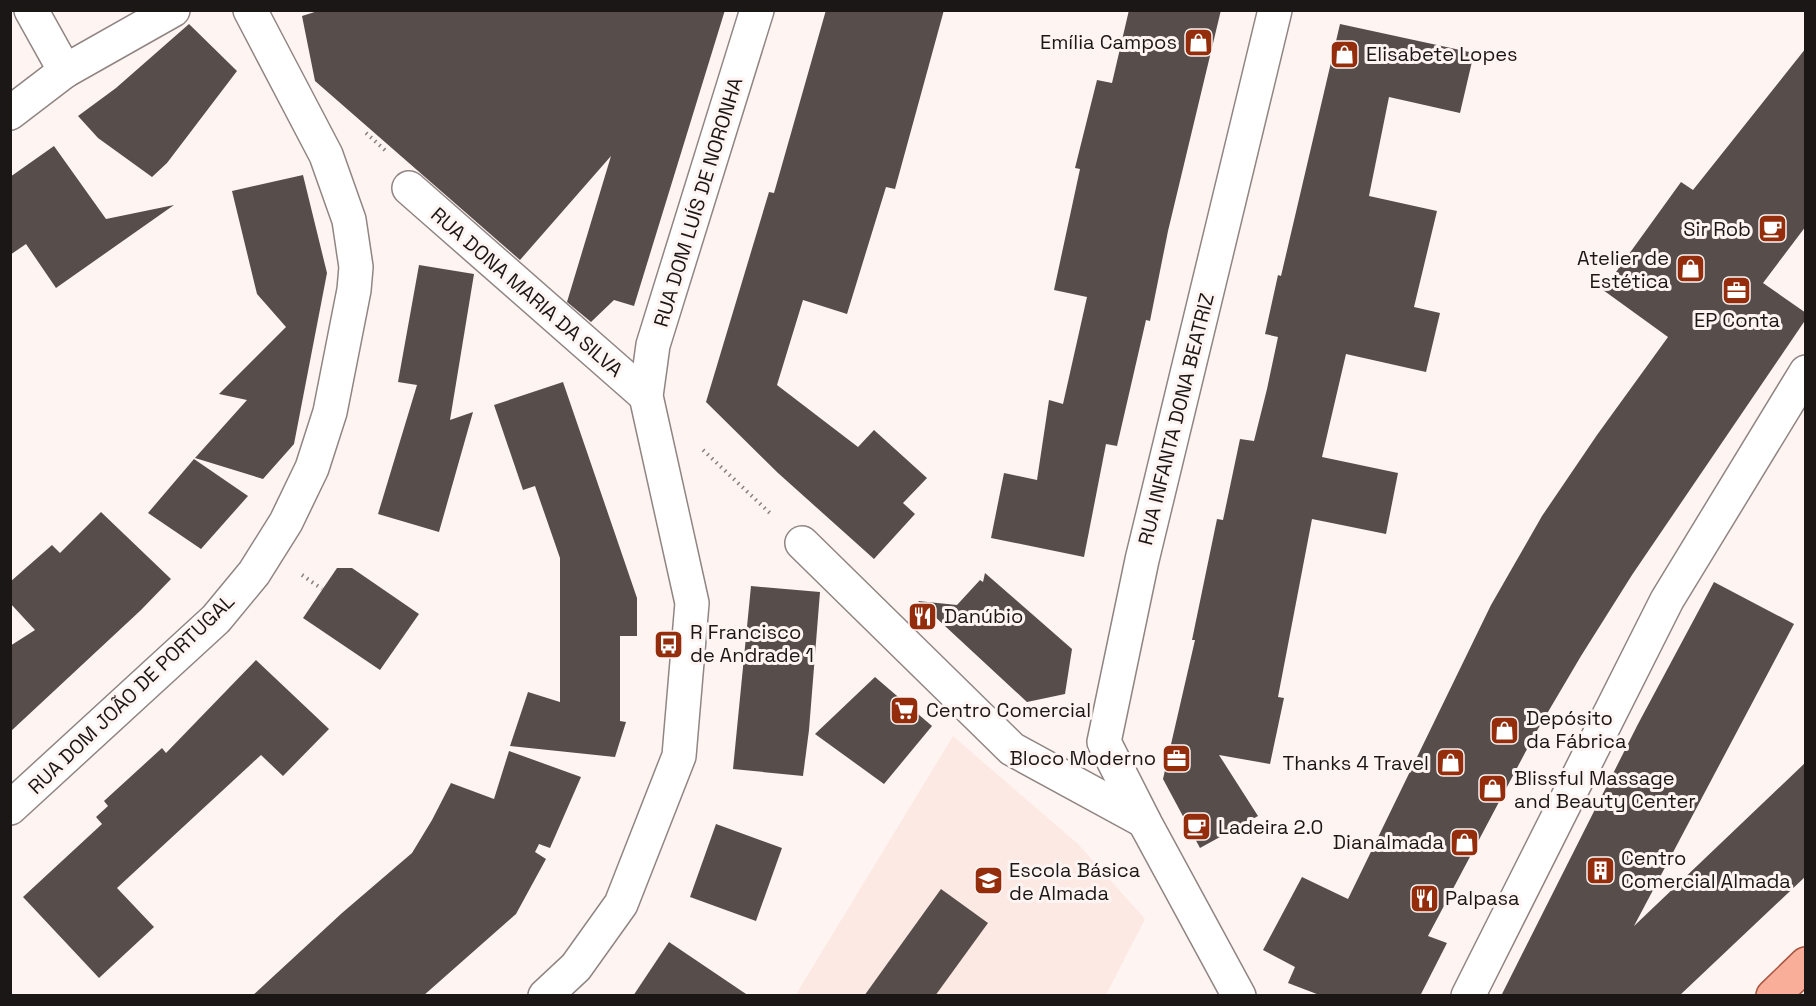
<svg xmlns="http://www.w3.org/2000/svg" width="1816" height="1006" viewBox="0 0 1816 1006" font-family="'Space Grotesk',sans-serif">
<rect width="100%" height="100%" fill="#fef4f2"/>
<polygon fill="#fde9e3" points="953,736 1078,844 1145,919 1106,995 795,996"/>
<g fill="#574e4c">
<polygon points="321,10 725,10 634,306 614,300 591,322 567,302 611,156 520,260 315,81 302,16"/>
<polygon points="826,10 944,10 895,189 886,187 847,314 803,300 777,385 858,447 874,430 927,478 903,503 915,514 874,559 778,473 706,402 769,192 774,193"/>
<polygon points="1129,10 1221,10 1168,231 1150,321 1146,320 1117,446 1106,444 1084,557 991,538 1004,473 1037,480 1049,400 1063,404 1087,297 1054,290 1080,169 1075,168 1097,80 1112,83"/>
<polygon points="189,24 237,71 167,163 152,177 98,138 78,116 116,88"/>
<polygon points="1340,24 1474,53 1460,113 1389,97 1369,196 1437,211 1414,307 1440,313 1426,372 1346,354 1322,457 1398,473 1386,534 1312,519 1278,697 1284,698 1270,764 1219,755 1258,816 1200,848 1163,779 1195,640 1192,640 1217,519 1223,520 1240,439 1254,441 1267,389 1278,337 1265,334 1278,275 1281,276"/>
<polygon points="1806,48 1806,226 1763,283 1806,313 1806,319 1632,575 1581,656 1535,734 1428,936 1447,943 1420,996 1322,996 1288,983 1295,967 1263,950 1302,877 1348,899 1491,605 1542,516 1597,435 1668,337 1603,290 1681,182 1693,190"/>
<polygon points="54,146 106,219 174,205 56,288 26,244 10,255 10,177"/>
<polygon points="303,175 327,273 294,444 263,479 195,458 247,400 219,394 286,327 257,294 232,191"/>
<polygon points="419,265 474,274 450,420 473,412 439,532 378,514 417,385 398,382"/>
<polygon points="563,382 637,598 637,636 620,636 620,721 626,722 615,757 510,746 528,692 560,702 560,558 535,486 523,490 494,405"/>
<polygon points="194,459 248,496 201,549 148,513"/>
<polygon points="101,512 171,579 141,610 10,732 10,646 35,630 10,603 10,582 52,545 60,553"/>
<polygon points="337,568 352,568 419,614 380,670 303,618"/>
<polygon points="985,573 1072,649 1065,694 1027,702 918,601 957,605 980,580 983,582"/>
<polygon points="1714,582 1794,624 1634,926 1806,762 1806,876 1679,996 1501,996 1638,724"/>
<polygon points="751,586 820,592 809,730 803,776 733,769"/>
<polygon points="256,660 329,729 283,776 261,755 117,888 154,927 99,978 23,897 102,824 96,817 108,806 104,801 162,748 166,753"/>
<polygon points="875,677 932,726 884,784 815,734"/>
<polygon points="509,751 581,777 550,848 539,844 535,852 546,859 516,914 423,996 252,996 342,913 412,853 432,820 451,783 494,799"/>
<polygon points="716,824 782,848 756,921 690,897"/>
<polygon points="941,889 988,923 935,996 864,996"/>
<polygon points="669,942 749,996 633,996"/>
</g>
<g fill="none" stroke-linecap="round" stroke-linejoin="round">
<defs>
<g id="street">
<polyline points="31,10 65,71"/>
<polyline points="10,113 65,71 173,10"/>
<polyline points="409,188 646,396"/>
<polyline points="802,543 1012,749 1144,821"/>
<polyline points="10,808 216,619 254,573 286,522 312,468 330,412 354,290 356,267 349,220 326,155 250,10"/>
<polyline points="545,996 576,967 621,904 679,756 692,603 646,396 653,345 757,10"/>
<polyline points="1239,996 1144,821 1104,742 1142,560 1275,10"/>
<polyline points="1468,996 1667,600 1806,372"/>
</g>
<polyline id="primary" points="1773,996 1806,964"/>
</defs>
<use href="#street" stroke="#908583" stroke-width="36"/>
<use href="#primary" stroke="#a95640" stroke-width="36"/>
<g stroke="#87807f" stroke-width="4" stroke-dasharray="1.5 4.5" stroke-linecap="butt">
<polyline points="366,133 387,152"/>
<polyline points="703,450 772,515"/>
<polyline points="302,575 322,589"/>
</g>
<use href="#street" stroke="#fff" stroke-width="33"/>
<use href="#primary" stroke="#f9ae9a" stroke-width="33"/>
</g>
<defs>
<symbol id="shop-square" viewBox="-11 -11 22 22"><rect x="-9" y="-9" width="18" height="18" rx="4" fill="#942d0c" stroke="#fef4f2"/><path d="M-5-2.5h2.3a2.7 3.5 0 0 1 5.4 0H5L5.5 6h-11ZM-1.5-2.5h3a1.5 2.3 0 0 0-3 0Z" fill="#fff"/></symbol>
<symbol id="cafe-square" viewBox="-11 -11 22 22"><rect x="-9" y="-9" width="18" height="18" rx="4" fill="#942d0c" stroke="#fef4f2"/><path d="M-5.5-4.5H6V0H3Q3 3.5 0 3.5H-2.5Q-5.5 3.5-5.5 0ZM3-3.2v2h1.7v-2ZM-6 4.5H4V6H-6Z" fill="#fff"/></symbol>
<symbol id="office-square" viewBox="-11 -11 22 22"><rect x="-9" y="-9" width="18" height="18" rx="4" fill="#942d0c" stroke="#fef4f2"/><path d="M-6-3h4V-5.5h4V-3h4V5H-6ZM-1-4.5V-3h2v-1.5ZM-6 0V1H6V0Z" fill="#fff"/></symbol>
<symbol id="restaurant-square" viewBox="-11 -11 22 22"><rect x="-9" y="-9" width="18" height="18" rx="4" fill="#942d0c" stroke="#fef4f2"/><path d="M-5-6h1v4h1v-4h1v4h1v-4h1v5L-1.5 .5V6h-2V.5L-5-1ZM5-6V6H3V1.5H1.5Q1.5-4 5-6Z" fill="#fff"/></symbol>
<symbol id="bus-square" viewBox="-11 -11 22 22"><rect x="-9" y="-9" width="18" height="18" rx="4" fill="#942d0c" stroke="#fef4f2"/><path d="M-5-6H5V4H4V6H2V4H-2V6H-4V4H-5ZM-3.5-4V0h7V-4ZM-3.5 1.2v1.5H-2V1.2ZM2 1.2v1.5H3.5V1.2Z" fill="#fff"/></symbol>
<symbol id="supermarket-square" viewBox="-11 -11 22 22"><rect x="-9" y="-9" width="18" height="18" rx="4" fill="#942d0c" stroke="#fef4f2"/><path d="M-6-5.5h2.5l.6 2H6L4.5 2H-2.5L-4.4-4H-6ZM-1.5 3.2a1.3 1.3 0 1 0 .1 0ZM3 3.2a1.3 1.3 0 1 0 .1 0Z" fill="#fff"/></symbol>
<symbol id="building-square" viewBox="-11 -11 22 22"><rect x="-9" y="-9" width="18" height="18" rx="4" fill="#942d0c" stroke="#fef4f2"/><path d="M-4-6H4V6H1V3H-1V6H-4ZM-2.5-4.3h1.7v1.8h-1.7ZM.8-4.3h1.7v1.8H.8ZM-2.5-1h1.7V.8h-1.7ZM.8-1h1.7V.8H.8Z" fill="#fff"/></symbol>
<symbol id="school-square" viewBox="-11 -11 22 22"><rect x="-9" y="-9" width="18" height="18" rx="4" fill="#942d0c" stroke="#fef4f2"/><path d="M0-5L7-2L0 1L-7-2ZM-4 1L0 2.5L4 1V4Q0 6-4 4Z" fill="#fff"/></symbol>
</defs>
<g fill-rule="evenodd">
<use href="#shop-square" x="1182" y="26" width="33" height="33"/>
<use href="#shop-square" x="1328" y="38" width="33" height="33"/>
<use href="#cafe-square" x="1756" y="212" width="33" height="33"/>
<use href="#shop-square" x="1674" y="252" width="33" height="33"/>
<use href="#office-square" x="1720" y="274" width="33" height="33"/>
<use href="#restaurant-square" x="906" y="600" width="33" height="33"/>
<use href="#bus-square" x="652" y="628" width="33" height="33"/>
<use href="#supermarket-square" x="888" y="694" width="33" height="33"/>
<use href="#shop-square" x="1488" y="714" width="33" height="33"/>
<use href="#office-square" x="1160" y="742" width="33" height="33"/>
<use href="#shop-square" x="1434" y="746" width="33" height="33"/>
<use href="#shop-square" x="1476" y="772" width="33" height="33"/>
<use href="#cafe-square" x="1180" y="810" width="33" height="33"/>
<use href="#shop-square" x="1448" y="826" width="33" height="33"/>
<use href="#building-square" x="1584" y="854" width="33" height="33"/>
<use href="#school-square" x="972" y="864" width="33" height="33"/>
<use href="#restaurant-square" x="1408" y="882" width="33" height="33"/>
</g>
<g text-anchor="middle" stroke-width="6" stroke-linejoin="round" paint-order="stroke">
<g font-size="20" fill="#1b1716" stroke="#fef4f2" text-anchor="start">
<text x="1177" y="49" text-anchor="end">Emília Campos</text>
<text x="1366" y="61">Elisabete Lopes</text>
<text x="1751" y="236" text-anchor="end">Sir Rob</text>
<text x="1669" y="265" text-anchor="end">Atelier de<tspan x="1669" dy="23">Estética</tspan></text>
<text x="1737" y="327" text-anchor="middle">EP Conta</text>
<text x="944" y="623">Danúbio</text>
<text x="690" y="639">R Francisco<tspan x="690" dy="23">de Andrade 1</tspan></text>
<text x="926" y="717">Centro Comercial</text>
<text x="1526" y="725">Depósito<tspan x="1526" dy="23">da Fábrica</tspan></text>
<text x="1156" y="765" text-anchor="end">Bloco Moderno</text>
<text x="1429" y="770" text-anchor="end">Thanks 4 Travel</text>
<text x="1514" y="785">Blissful Massage<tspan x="1514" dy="23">and Beauty Center</tspan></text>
<text x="1218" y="834">Ladeira 2.0</text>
<text x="1444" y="849" text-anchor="end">Dianalmada</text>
<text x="1621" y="865">Centro<tspan x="1621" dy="23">Comercial Almada</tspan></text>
<text x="1009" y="877">Escola Básica<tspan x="1009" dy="23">de Almada</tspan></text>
<text x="1445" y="905">Palpasa</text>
</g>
<g font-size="20" fill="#1b1716" stroke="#fef4f2">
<text transform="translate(698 202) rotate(-73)" y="7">RUA DOM LUÍS DE NORONHA</text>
<text transform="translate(527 292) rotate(41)" y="7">RUA DONA MARIA DA SILVA</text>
<text transform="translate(1176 419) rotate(-76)" y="7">RUA INFANTA DONA BEATRIZ</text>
<text transform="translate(131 694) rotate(-44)" y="7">RUA DOM JOÃO DE PORTUGAL</text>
</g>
</g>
<rect width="1816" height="1006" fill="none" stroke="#1b1716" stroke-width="24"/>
</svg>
